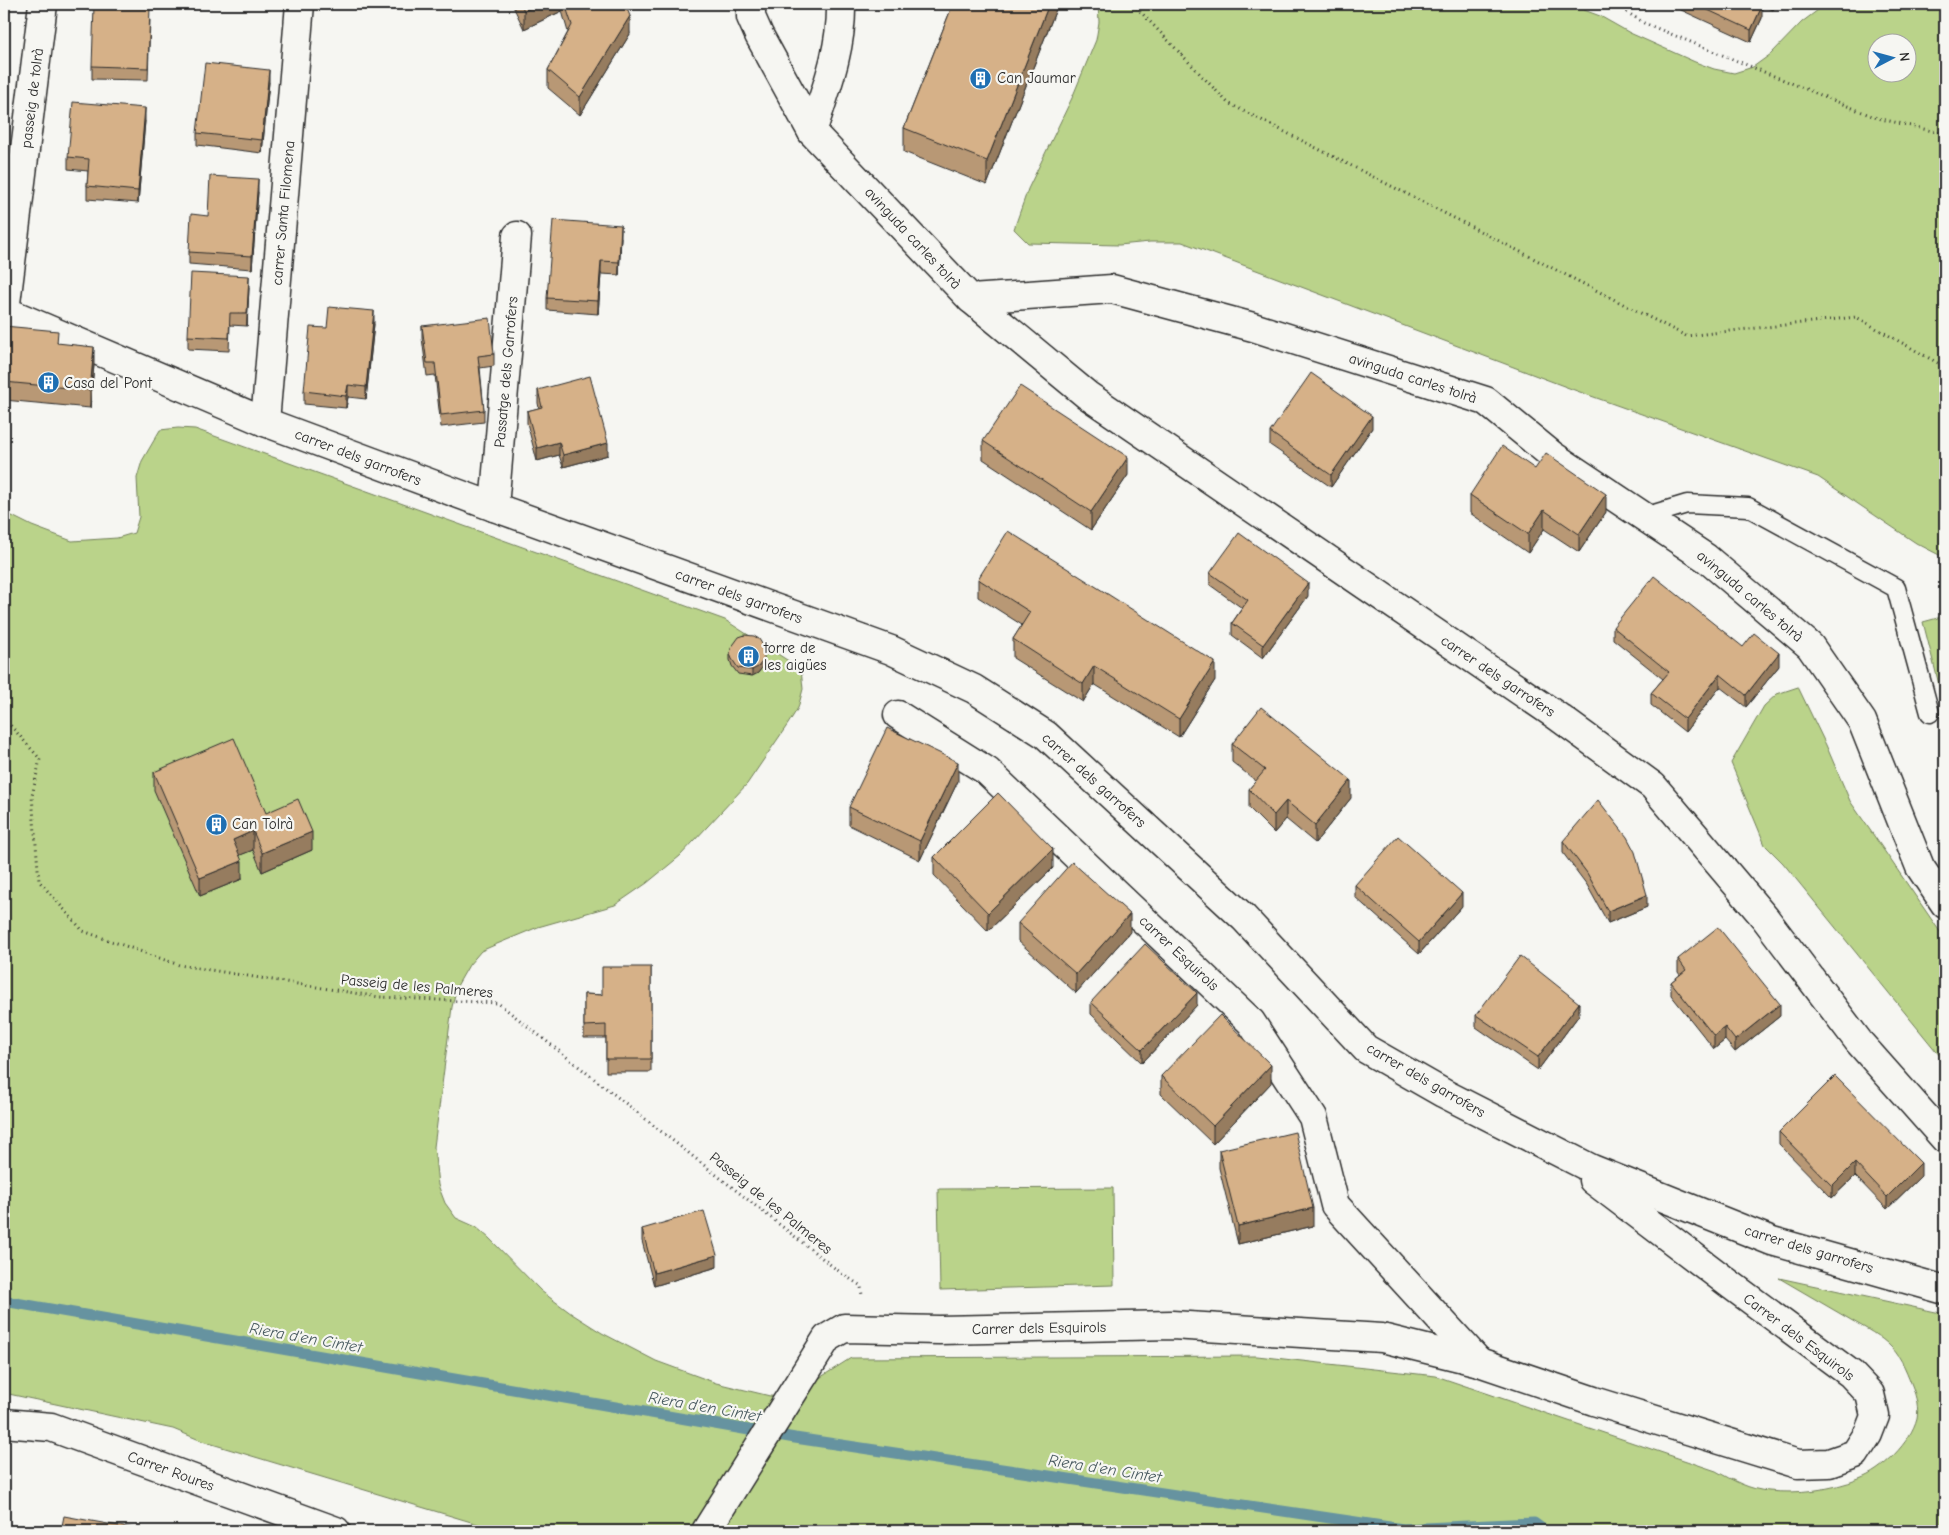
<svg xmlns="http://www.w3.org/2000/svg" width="1949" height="1535" viewBox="0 0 1949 1535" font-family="'Comic Neue',sans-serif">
<rect width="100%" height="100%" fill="#f6f6f2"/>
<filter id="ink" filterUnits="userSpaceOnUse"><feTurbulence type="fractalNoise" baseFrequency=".02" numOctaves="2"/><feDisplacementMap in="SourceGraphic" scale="10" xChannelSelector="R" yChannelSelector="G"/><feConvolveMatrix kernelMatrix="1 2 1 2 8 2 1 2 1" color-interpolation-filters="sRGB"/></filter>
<g filter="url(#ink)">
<g fill="#bad38a" stroke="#727f5a" fill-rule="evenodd">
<path d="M1098,4h470l32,12 30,17 65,29 19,7 20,4 19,-6 18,-13 31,-32 16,-12 13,-6h114v554l-29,-15 -98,-66 -241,-86 -395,-149h-32l-31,3 -91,-2 -14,-14 14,-40 44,-91 24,-58 3,-18zM1876,42h30v30h-30z"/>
<path d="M178,428l17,1 530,191 76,49 2,20 -5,19 -10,16 -41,60 -67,72 -33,27 -32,22 -77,22 -41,17 -16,7 -12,14 -12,21 -5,21 -18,140 4,38 7,18 11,15 20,9 13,11 52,53 31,23 30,19 54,28 60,22 54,13 18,2 63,-40 406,-2 179,20 280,95c16,9 34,19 53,20 28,3 63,-1 90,-12 23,-8 52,-37 58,-61 2,-10 -1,-21 -4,-30 -5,-13 -11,-30 -21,-40 -11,-12 -27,-20 -41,-28 -24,-14 -48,-28 -72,-42l166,36v217h-1444l-299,-90 -29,-12 -169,-36v-881l28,14 40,15 45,-3 17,-5 5,-16 -2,-39 5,-17 18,-31z"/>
<polygon points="1945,616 1945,708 1923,622"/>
<polygon points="1798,687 1826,745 1850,801 1945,939 1945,1062 1783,863 1765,845 1731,763 1764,706 1777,694"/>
<polygon points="1113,1188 1114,1285 940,1290 938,1189"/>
</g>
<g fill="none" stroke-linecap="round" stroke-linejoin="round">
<polyline stroke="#6693a0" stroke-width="11" points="4,1301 795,1438 1403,1529 1534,1523 1545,1531"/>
<defs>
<polyline id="service" points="1644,517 1687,504 1748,507 1896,588 1930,713"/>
<g id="minor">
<polyline points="43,4 5,311 265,422 494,507 891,650 974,689 1046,735 1244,918 1366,1049 1443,1093 1592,1169 1772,1241 1945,1290"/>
<polyline points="751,4 751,17 759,35 812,132 971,299 1112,289 1253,327 1486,401 1553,456 1706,558 1810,646 1862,721 1920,867 1945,904"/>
<path d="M812,132c14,-43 30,-83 29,-128"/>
<polyline points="971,299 1087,395 1557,716 1653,786 1765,918 1859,1042 1945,1139"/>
<polyline points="265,422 300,4"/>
<polyline points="494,507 517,236"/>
<polyline points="898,715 987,771 1251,1022 1313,1117 1335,1205 1479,1362"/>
<polyline points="4,1423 51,1427 336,1531"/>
<polyline points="706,1531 827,1338 844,1328 939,1330 1172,1325 1382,1338 1479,1362 1594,1401 1798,1464 1829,1463 1855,1454 1868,1434 1875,1416 1870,1394 1851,1374 1731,1285 1593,1180"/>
</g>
</defs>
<use href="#service" stroke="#2b2b2b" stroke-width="21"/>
<use href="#minor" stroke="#2b2b2b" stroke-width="31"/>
<g stroke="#2b2b2b" stroke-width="3" stroke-dasharray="1 4" stroke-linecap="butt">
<polyline points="1133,4 1228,103 1686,336 1856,317 1945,367"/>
<polyline points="1614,4 1644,23 1877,118 1945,134"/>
<polyline points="4,718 40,759 32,796 39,881 83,931 179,965 379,997 498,1003 841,1273 861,1286 862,1296"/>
</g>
<use href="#service" stroke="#f6f6f2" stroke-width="18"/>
<use href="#minor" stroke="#f6f6f2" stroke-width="28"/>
</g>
<g fill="#b89875" stroke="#2b2b2b">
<polygon points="512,4 625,4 630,34 580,115 548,88 548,70 568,32 562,11 524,29"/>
<polygon points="953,4 1058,4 987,185 904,152 904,128"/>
<polygon points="1668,4 1758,4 1762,18 1751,42"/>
<polygon points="1759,4 1776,4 1773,10"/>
<polygon points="150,19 148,80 92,79 92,66"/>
<polygon points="269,82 262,153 197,145 197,133"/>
<polygon points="145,121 138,203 87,199 87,186 88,171 68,169 68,157"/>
<polygon points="258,192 252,269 189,264 189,252 208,216"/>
<polygon points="621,237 619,275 601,274 598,314 547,310 547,298"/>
<polygon points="249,288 247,326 230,325 229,351 188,349 188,336"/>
<polygon points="374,324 366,399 348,397 346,408 304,404 304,391 327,328"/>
<polygon points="4,326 58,343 94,365 90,408 4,400"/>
<polygon points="422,326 494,354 494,366 480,368 484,410 484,422 441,427 435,375 427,376 422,338"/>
<polygon points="538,390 608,455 563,467 559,455 537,461 527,423 527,411 539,408 538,403"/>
<polygon points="1372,428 1331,487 1270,445 1270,432"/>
<polygon points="983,441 1128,475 1091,530 983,459"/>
<polygon points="1535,469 1606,512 1579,552 1544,529 1528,553 1470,513 1470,495"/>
<polygon points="1210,573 1308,596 1263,658 1232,635 1232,623 1242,608 1210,585"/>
<polygon points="978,579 1215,680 1179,737 1094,684 1083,702 1013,658 1013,639 1022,625 978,597"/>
<polygon points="1613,627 1743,647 1779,666 1746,707 1720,687 1685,732 1651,705 1651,693 1663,679 1613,639"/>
<polygon points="730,654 764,665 758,673 752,676 738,674 732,666 730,660"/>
<polygon points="1232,744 1351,798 1315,843 1286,819 1274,833 1249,808 1249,789 1256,781 1232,762"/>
<polygon points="154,772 266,813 312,850 262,872 253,850 239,855 242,879 200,896 154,790"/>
<polygon points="958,781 920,860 849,825 849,807"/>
<polygon points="1563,841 1647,907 1608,923 1587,885 1563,853"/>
<polygon points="934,857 1053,868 988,931 934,875"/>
<polygon points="1355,885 1462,906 1419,954 1355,897"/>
<polygon points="1018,923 1130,932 1076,993 1018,941"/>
<polygon points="1678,959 1780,1016 1735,1052 1725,1040 1714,1049 1671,995 1671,982 1680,975 1678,972"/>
<polygon points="651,967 651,1072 606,1072 606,1038 584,1038 584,994 602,995"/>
<polygon points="1091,1002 1197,1005 1142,1063 1091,1014"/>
<polygon points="1476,1015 1579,1015 1538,1070 1476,1027"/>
<polygon points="1161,1076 1271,1083 1213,1144 1161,1094"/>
<polygon points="1779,1132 1921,1176 1887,1209 1855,1176 1832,1198 1779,1144"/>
<polygon points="1219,1150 1313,1226 1238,1244 1219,1168"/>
<polygon points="642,1229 717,1267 654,1286 642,1241"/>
</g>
<g fill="#967c5f" stroke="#2b2b2b">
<polygon points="539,4 562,4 562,11 524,29 524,11"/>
<polygon points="1049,4 1058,4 987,185 987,161"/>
<polygon points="1773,4 1776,4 1773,10"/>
<polygon points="1762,6 1762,18 1751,42 1751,30"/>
<polygon points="630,16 630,34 580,115 580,97"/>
<polygon points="269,70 269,82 262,153 262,140"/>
<polygon points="145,108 145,121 138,203 138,191"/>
<polygon points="258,179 258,192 252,269 252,256"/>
<polygon points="621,225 621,237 619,275 619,262"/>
<polygon points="601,261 601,274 598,314 598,301"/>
<polygon points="249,276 249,288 247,326 247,313"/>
<polygon points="374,311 374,324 366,399 366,387"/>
<polygon points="94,347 94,365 90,408 90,390"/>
<polygon points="348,385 348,397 346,408 346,396"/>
<polygon points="1372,416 1372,428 1331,487 1331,475"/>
<polygon points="559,442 559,455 537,461 537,448"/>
<polygon points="608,443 608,455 563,467 563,455"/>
<polygon points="1128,457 1128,475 1091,530 1091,512"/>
<polygon points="1606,494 1606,512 1579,552 1579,534"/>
<polygon points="1544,510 1544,529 1528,553 1528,534"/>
<polygon points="1308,583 1308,596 1263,658 1263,645"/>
<polygon points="1779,653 1779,666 1746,707 1746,695"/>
<polygon points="764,659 764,665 758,673 752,676 752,670"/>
<polygon points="1215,662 1215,680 1179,737 1179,719"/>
<polygon points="1094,666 1094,684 1083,702 1083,684"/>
<polygon points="1720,674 1720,687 1685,732 1685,719"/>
<polygon points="958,762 958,781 920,860 920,841"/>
<polygon points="1351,780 1351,798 1315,843 1315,825"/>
<polygon points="1286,801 1286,819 1274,833 1274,815"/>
<polygon points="253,831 253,850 233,858 233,840"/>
<polygon points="312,832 312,850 262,872 262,853"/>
<polygon points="1053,849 1053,868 988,931 988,913"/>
<polygon points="242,861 242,879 200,896 200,878"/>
<polygon points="1462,893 1462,906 1419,954 1419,942"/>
<polygon points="1647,895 1647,907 1608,923 1608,911"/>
<polygon points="1130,914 1130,932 1076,993 1076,974"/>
<polygon points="1197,993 1197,1005 1142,1063 1142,1050"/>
<polygon points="1579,1003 1579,1015 1538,1070 1538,1057"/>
<polygon points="1780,1004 1780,1016 1735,1052 1735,1040"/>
<polygon points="1725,1027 1725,1040 1714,1049 1714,1036"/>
<polygon points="1271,1065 1271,1083 1213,1144 1213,1126"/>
<polygon points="1855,1163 1855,1176 1832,1198 1832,1186"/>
<polygon points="1921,1163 1921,1176 1887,1209 1887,1197"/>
<polygon points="1313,1208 1313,1226 1238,1244 1238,1226"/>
<polygon points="717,1255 717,1267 654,1286 654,1273"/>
</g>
<g fill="#d6b188" stroke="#2b2b2b">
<polygon points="521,4 539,4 524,11"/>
<polygon points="565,4 625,4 630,16 580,97 548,70 572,25"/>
<polygon points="953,4 1049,4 987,161 904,128"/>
<polygon points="1695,4 1758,4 1762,6 1751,30"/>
<polygon points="94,6 150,7 148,68 92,66"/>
<polygon points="205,63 269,70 262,140 197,133"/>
<polygon points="73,102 145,108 138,191 87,186 89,159 68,157"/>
<polygon points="210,176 258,179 252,256 189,252 191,214 208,216"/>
<polygon points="553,220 621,225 619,262 601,261 598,301 547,298"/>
<polygon points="191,273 249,276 247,313 230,313 229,338 188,336"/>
<polygon points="329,307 374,311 366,387 348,385 346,396 304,391 310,327 327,328"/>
<polygon points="490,318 494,354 478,356 484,410 441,415 435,363 427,363 422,326"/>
<polygon points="4,326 58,331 57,343 94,347 90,390 4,382"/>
<polygon points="1311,373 1372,416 1331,475 1270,432"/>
<polygon points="590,376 608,443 563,455 559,442 537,448 527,411 542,407 538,390"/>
<polygon points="1020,386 1128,457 1091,512 983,441"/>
<polygon points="1502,446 1535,469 1546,453 1606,494 1579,534 1544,510 1528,534 1470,495"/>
<polygon points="1008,531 1215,662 1179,719 1094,666 1083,684 1013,639 1030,612 978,579"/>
<polygon points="1239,533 1308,583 1263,645 1232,623 1248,600 1210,573"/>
<polygon points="1654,576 1743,647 1754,633 1779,653 1746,695 1720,674 1685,719 1651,693 1669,672 1613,627"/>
<polygon points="745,635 754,636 759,639 764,647 764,659 758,667 752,670 738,668 732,659 730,654 731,648 739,637"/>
<polygon points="1261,707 1351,780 1315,825 1286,801 1274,815 1249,789 1265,770 1232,744"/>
<polygon points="887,728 958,762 920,841 849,807"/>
<polygon points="234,738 266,813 298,799 312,832 262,853 253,831 233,840 242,861 200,878 154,772"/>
<polygon points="998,793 1053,849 988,913 934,857"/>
<polygon points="1598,800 1627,837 1635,852 1647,895 1608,911 1587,873 1563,841"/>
<polygon points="1398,836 1462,893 1419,942 1355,885"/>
<polygon points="1072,862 1130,914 1076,974 1018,923"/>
<polygon points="1718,927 1780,1004 1735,1040 1725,1027 1714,1036 1671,982 1686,970 1678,959"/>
<polygon points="1145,944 1197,993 1142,1050 1091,1002"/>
<polygon points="1520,956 1579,1003 1538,1057 1476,1015"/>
<polygon points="602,967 651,967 651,1059 606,1059 606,1025 584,1026 584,994 602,995"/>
<polygon points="1220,1015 1271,1065 1213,1126 1161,1076"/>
<polygon points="1835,1076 1921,1163 1887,1197 1855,1163 1832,1186 1779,1132"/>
<polygon points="1295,1132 1313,1208 1238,1226 1219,1150"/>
<polygon points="704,1211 717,1255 654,1273 642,1229"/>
<polygon points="64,1516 141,1530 141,1531 61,1531"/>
</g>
</g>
<defs>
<symbol id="building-disc" viewBox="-11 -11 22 22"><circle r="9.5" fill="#1f6fb2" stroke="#f6f6f2"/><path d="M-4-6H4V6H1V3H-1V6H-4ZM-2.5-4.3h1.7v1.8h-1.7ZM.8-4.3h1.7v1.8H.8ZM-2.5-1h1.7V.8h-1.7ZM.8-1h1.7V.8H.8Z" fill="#fff"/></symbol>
</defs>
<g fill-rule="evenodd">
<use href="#building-disc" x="968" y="66" width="25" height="25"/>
<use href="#building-disc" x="36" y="370" width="25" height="25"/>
<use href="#building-disc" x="736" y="644" width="25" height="25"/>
<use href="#building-disc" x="204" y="812" width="25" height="25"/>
</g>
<g text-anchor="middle" stroke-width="4.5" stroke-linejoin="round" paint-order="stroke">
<g font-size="15" fill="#2b2b2b" stroke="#f6f6f2" text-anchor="start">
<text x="997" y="83">Can Jaumar</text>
<text x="64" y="388">Casa del Pont</text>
<text x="764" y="653">torre de<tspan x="764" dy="17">les aigües</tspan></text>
<text x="232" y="829">Can Tolrà</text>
</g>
<g font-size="15" fill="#2b2b2b" stroke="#f6f6f2">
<text transform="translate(32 98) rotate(-83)" y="5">passeig de tolrà</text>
<text transform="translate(283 213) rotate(-85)" y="5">carrer Santa Filomena</text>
<text transform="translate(913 238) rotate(47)" y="5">avinguda carles tolrà</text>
<text transform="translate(506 372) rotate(-85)" y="5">Passatge dels Garrofers</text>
<text transform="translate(1413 378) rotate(18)" y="5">avinguda carles tolrà</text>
<text transform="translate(358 457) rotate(21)" y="5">carrer dels garrofers</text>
<text transform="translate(739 596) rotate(20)" y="5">carrer dels garrofers</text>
<text transform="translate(1750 596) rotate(40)" y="5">avinguda carles tolrà</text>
<text transform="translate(1498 676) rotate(34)" y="5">carrer dels garrofers</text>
<text transform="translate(1094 780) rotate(42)" y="5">carrer dels garrofers</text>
<text transform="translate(1179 953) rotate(43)" y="5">carrer Esquirols</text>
<text transform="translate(417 986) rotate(5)" y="5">Passeig de les Palmeres</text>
<text transform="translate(1426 1080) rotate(30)" y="5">carrer dels garrofers</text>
<text transform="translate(771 1203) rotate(39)" y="5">Passeig de les Palmeres</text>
<text transform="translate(1809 1249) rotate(17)" y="5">carrer dels garrofers</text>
<text transform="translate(1039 1328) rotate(-1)" y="5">Carrer dels Esquirols</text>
<text transform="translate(1799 1337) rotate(37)" y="5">Carrer dels Esquirols</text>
<text transform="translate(171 1471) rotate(20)" y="5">Carrer Roures</text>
</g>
<g font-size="16" font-style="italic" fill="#44565c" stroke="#f6f6f2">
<text transform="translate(306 1337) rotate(10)" y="6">Riera d'en Cintet</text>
<text transform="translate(705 1406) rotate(10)" y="6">Riera d'en Cintet</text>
<text transform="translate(1105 1468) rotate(9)" y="6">Riera d'en Cintet</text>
</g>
</g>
<rect width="1949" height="1535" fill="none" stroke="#f6f6f2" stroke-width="20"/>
<rect x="10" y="10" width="1929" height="1515" fill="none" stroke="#2b2b2b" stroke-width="2" filter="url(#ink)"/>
<g transform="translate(1892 58) rotate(84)"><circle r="24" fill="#f6f6f2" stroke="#a5a5a2"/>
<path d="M0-4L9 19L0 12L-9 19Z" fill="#1f6fb2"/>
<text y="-8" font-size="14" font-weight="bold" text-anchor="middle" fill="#2b2b2b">N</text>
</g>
</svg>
